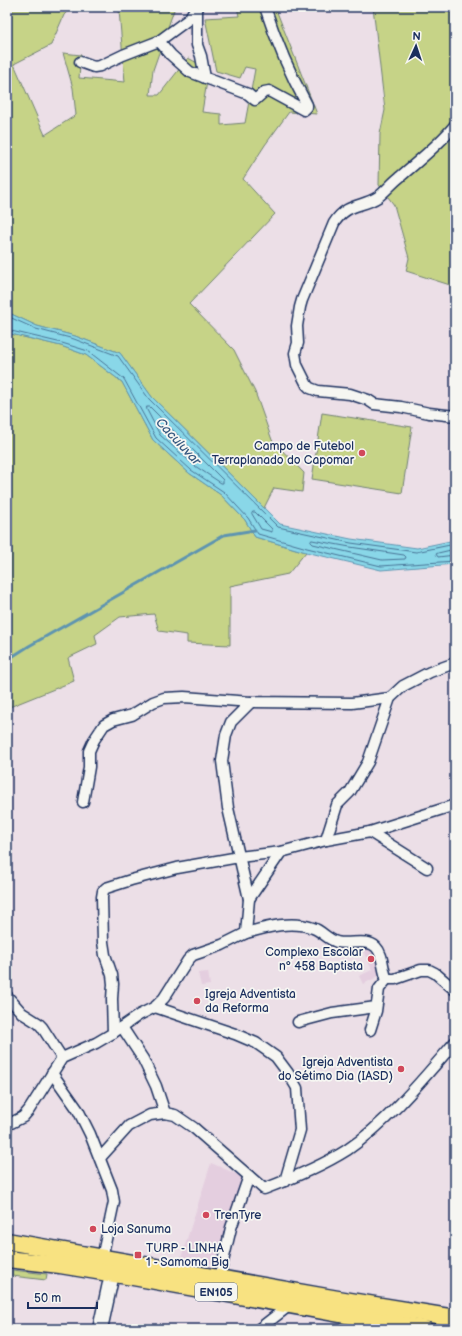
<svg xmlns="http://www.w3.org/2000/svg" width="462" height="1336" viewBox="0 0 462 1336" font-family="'Balsamiq Sans',sans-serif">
<rect width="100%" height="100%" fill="#ecdfe7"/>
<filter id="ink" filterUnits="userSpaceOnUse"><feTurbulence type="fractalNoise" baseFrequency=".025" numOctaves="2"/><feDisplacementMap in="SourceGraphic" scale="8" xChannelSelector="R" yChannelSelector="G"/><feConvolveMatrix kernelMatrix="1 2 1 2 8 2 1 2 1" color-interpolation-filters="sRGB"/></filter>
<g filter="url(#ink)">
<g fill="#e4cedf">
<polygon points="368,944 383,974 363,984 359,976 372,970 362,948"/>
<polygon points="208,972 210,985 201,986 198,973"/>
<polygon points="211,1163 243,1177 215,1264 181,1258"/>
</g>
<g fill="#c6d387" stroke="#708172">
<polygon points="7,7 71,7 64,15 51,45 14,64 45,135 76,115 73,88 63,53 81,55 79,78 125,82 119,10 132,7 175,7 153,70 150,95 159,95 188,58 209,69 202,112 221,114 221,125 245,123 255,69 245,67 240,78 216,71 205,18 239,16 237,7 275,7 317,114 289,112 265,145 243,179 275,214 189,304 234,350 255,392 272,440 304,473 302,492 274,488 264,508 152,397 120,353 75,336 37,326 7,312"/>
<polygon points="373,7 455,7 455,331 451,328 450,285 406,271 409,258 394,205 379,185 380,134 385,110"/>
<polygon points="7,333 61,346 86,355 122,382 153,440 189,473 221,495 245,520 255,537 306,552 288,574 230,586 230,645 187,643 187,635 159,631 154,614 120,617 95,635 97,644 68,658 74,681 7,708"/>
<polygon points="322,413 412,427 402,493 312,479"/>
<polygon points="12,1270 47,1274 46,1280 12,1276"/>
</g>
<polygon fill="#89d7e8" stroke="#5d94b1" points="7,312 37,326 75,336 120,353 152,397 280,524 351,539 417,548 455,540 455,564 381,570 306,552 255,537 245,520 221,495 189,473 153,440 122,382 86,355 61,346 7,333"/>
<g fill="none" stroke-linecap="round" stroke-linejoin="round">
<g stroke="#477295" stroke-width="1">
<polyline points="7,316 36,329 74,339 118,356 149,399 278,527 351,543 416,552 455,544"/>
<polyline points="7,330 62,343 88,351 124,379 156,438 191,470 224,492 248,518 258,534 307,548 381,566 455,561"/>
<polygon points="147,407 150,407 223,480 223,483 221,483 195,466 160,435 147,410"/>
<polygon points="253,512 255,512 272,529 272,532 261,529 252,514"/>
<polygon points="312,540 350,547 404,555 406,557 405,559 382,560 313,544 311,542"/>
<polyline points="455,549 438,553 436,554 438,557 455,555"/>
</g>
<polyline stroke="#5d94b1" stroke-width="3" points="7,660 29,646 224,535 255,530"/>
<defs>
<g id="street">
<polyline points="197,7 197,45 201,56 205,78"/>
<path d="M159,41l12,14 19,17 58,22 7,6 9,-8 5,-1 35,19 3,-3v-2c-17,-31 -31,-64 -42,-98"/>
<polyline points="80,62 94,67 100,66 123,55 159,41 189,19 196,7"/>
<path d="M455,125c-15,19 -36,35 -54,51 -8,6 -15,15 -23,21 -17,11 -30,5 -44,26l-32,77 -2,7 -3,19 1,17 -3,10 2,12 10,20 3,3 8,3 32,3 18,6 6,4 27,3 28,6 26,3"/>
<polyline points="83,802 89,767 89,751 94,740 104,725 113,720 132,715 153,702 164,698 184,697 251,702 352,703 390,698"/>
<polyline points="370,832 427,868"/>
<polyline points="326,840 337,805 350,792 368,762 390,698 403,686 430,672 455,663"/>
<polyline points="249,899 281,852"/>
<path d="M246,933c21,-6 46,-13 67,-5 9,3 15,12 24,14 12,3 30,-4 39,5 8,8 6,23 11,32h8l26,-9h8l6,3 20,17"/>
<polyline points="7,996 22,1013 38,1023 42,1027 62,1058"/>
<polyline points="155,1007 235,1034 256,1043 276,1057 288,1073 297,1088 300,1130 285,1181"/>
<polyline points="298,1022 332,1013 376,1007"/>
<polyline points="122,1027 143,1059 156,1086 165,1113"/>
<polyline points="370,1030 376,1011 379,989 387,979"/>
<polyline points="113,1033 112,999 113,984 112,975 105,955 103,942 102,897 103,891 106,888 131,880 177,868 239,857 281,852 326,840 370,832 455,805"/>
<polyline points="52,1073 78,1110 90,1134 112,1190 114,1202 102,1258"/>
<polyline points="7,1125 23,1117 29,1110 62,1058 96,1043 113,1033 139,1015 155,1007 164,998 188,960 193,955 222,945 246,933 249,899 228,808 222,761 226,735 231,722 251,702"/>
<polyline points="100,1158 129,1126 150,1115 165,1113 175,1115 194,1128 249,1176"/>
<path d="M219,1278l12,-50 18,-52 15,13c29,-11 58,-23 83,-39 40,-27 77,-72 108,-108"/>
<polyline points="259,1329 290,1305"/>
</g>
<polyline id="secondary" points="100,1329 112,1274"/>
<g id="primary">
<polyline points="7,1241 338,1299 455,1318"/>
<polyline points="7,1259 60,1265 133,1277 424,1329"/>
</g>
</defs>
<use href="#street" stroke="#1b2f5e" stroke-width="13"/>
<use href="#secondary" stroke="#1b2f5e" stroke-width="17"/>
<use href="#primary" stroke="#1b2f5e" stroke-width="19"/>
<use href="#street" stroke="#f6f6f2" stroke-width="10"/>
<use href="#secondary" stroke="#f6f6f2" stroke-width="14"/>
<use href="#primary" stroke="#f8e281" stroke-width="16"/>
</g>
</g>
<g fill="#d1495b" stroke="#f6f6f2" stroke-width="1.5">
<circle cx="362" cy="453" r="4"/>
<circle cx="371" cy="959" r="4"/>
<circle cx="197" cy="1001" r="4"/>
<circle cx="401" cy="1069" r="4"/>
<circle cx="206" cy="1215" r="4"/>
<circle cx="93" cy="1229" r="4"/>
<rect x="134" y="1251" width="8" height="8" rx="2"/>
</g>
<g text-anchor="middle" stroke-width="3.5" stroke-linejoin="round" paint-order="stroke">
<rect fill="#f6f6f2" stroke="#5d6b8a" stroke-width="1" x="195" y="1283" width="42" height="18" rx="3"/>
<g font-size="11" font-weight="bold" fill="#1b2f5e">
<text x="216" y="1296">EN105</text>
</g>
<g font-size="12" fill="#1b2f5e" stroke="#f6f6f2" text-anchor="start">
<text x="354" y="450" text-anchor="end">Campo de Futebol<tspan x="354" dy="14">Terraplanado do Capomar</tspan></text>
<text x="363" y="956" text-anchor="end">Complexo Escolar<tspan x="363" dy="14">nº 458 Baptista</tspan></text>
<text x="205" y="998">Igreja Adventista<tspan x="205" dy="14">da Reforma</tspan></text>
<text x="393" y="1066" text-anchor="end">Igreja Adventista<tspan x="393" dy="14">do Sétimo Dia (IASD)</tspan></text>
<text x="214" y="1219">TrenTyre</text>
<text x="101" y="1233">Loja Sanuma</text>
<text x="146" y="1252">TURP - LINHA<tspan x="146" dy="14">1 - Samoma Big</tspan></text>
</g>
<g font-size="13" font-style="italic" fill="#365980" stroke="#f6f6f2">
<text transform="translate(179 441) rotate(47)" y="5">Caculuvar</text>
</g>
</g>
<rect width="462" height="1336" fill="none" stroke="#f6f6f2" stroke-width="24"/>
<rect x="12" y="12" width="438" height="1312" fill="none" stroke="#1b2f5e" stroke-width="1.5" filter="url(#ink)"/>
<g transform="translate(416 46) rotate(3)" stroke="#f6f6f2" stroke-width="3" paint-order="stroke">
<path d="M0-3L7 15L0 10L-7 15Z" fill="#1b2f5e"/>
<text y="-6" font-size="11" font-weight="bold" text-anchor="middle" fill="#1b2f5e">N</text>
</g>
<path d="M28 1302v6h69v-6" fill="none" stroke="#1b2f5e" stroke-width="2"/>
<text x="34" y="1302" font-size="12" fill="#1b2f5e" stroke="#f6f6f2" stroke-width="3" paint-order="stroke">50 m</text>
</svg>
